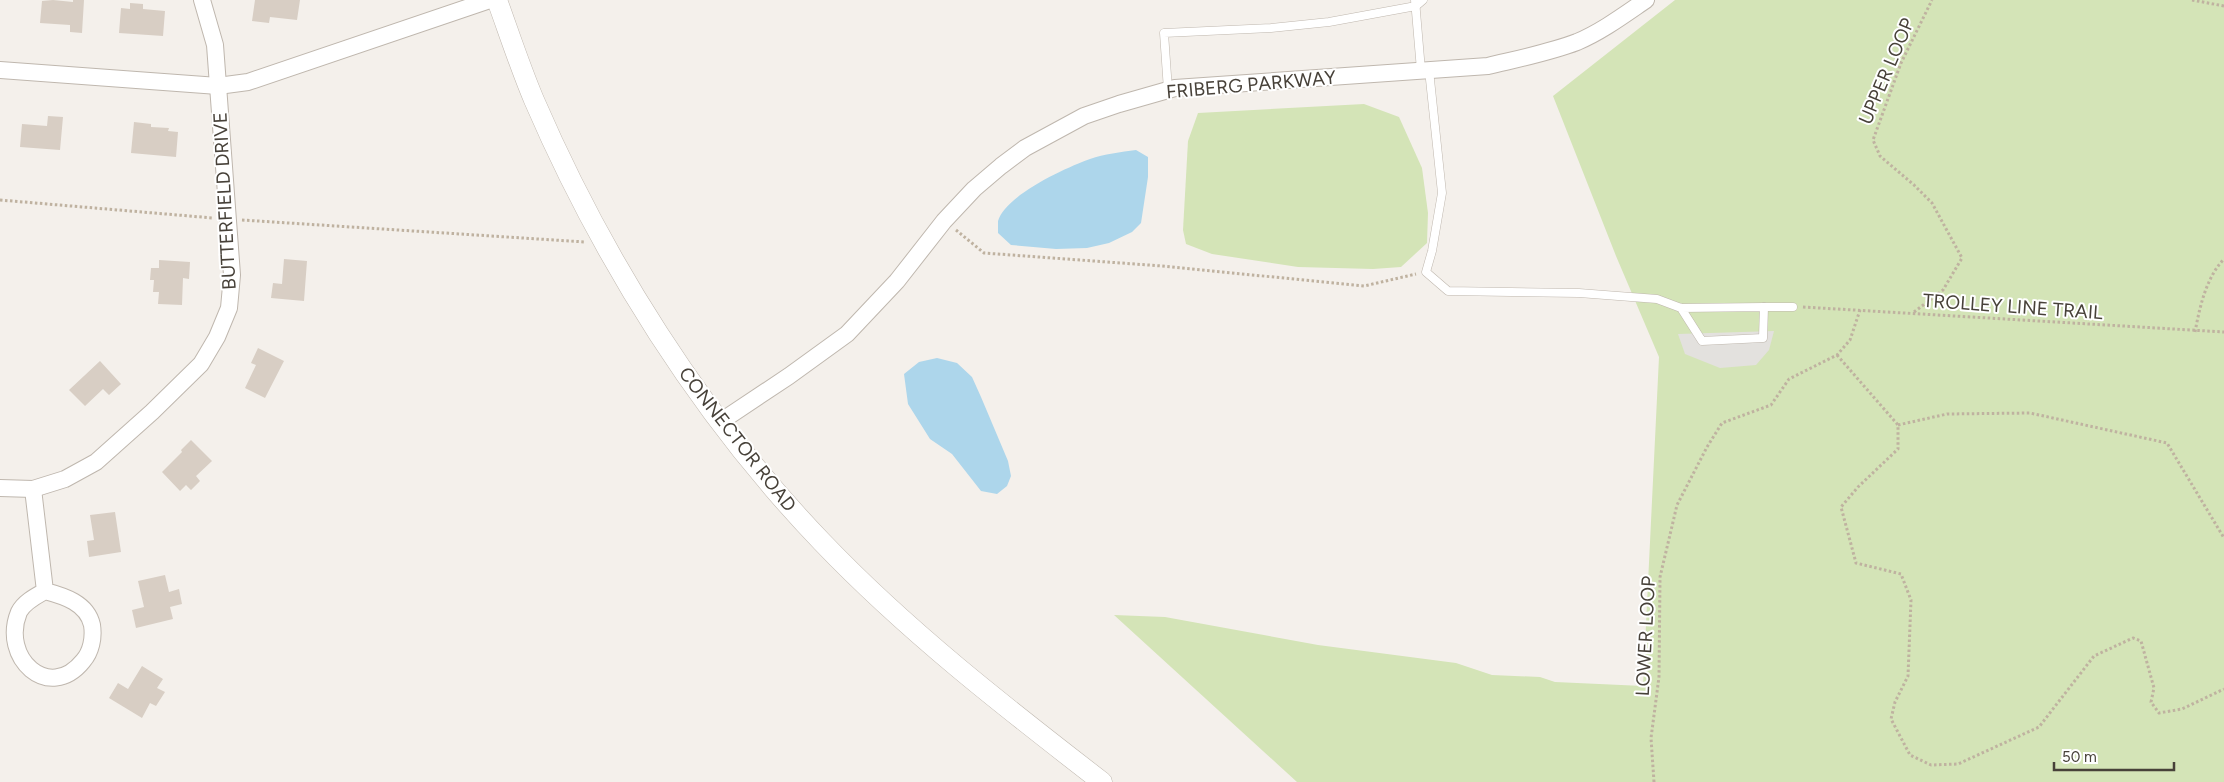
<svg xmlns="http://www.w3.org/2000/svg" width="2224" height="782" viewBox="0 0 2224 782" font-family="Figtree,sans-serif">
<rect width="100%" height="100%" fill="#f4f0eb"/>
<g fill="#d4e4b7">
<polygon points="1675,0 2224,0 2224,782 1297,782 1114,615 1165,617 1318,645 1456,663 1492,675 1540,677 1555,682 1643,686 1659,357 1616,256 1553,96"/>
<polygon points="1364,104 1399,117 1422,168 1428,213 1427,243 1401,267 1373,269 1298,267 1212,254 1186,244 1183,230 1188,141 1198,113"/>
</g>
<polygon fill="#e3e1de" points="1774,331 1769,350 1756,365 1720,368 1685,354 1678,334"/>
<g fill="#add6eb">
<path d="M1136,150l12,7v20l-7,46 -9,9 -23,11 -22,5 -31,1 -45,-4 -13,-12c0,-3 0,-8 0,-12 8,-26 67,-53 92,-62 14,-5 31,-7 46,-9z"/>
<polygon points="937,358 957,363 972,377 981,397 1008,461 1011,476 1007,486 997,494 981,491 952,454 930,439 908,404 904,374 919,362"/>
</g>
<g fill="#d8cec4">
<polygon points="53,0 73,2 73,0 84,0 82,33 70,32 70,25 40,23 42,1"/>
<polygon points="255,0 300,0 297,20 270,17 269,23 252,21"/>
<polygon points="130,3 143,4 143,9 165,11 163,36 119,33 121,8 130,9"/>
<polygon points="48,116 63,117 60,150 20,147 22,124 47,126"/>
<polygon points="134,122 151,124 151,127 169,128 168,131 178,132 176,157 131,153"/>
<polygon points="284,259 307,261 304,301 271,298 273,283 282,284"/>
<polygon points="159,260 190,262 189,279 183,278 182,305 158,304 159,292 153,292 154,280 150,280 151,268 159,268"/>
<polygon points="258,348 284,361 265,398 245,388 256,365 251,363"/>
<polygon points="100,361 121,384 109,395 103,389 85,406 69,390"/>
<polygon points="191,440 212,461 196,476 200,481 191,490 186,485 180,491 162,472 182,452 181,450"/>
<polygon points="115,512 121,552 89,557 87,541 94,540 90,515"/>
<polygon points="165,575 169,592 179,589 182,604 170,607 173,619 136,628 132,610 144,607 138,581"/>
<polygon points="142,666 163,679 157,688 165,692 156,706 150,703 142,718 109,698 118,683 128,689"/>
</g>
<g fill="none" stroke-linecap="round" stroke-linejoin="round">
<defs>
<g id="service">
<polyline points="1415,0 1421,70"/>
<polyline points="1429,70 1442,193 1432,251 1426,272 1448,291 1579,293 1657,299 1681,308 1764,307 1763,338 1702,341 1681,308"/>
<polyline points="1168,90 1164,33 1271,28 1329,22 1416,6 1423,0"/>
<polyline points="1764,307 1793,307"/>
</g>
<g id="minor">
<polyline points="0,70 218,86 248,82 490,0"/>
<path d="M720,422l69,-46 58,-42 50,-53 47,-60 30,-32 27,-23 24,-18 59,-32 35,-12 56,-16 313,-22c29,-7 60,-13 89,-24 24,-10 47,-27 69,-42"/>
<polyline points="0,488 33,489 65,479 96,462 152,412 201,364 217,337 229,308 232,275 215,45 202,0"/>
<path d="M33,489l12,102c-9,5 -21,11 -26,21 -19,46 30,91 64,49 8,-9 11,-23 9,-36 -5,-22 -28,-29 -47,-34"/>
</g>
<path id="tertiary" d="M497,0c12,33 23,67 37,100 69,160 167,316 288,442 85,89 183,165 280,240"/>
</defs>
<use href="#service" stroke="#bfb7ae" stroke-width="9"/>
<use href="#minor" stroke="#bfb7ae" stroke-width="18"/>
<use href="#tertiary" stroke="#bfb7ae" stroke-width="21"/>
<g stroke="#bfb2a0" stroke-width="3" stroke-dasharray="2.5 2.5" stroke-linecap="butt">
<polyline points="2192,0 2224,6"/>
<polyline points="0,200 213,218"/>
<polyline points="242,220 585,242"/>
<polyline points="956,230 984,253 1162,266 1364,286 1416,274"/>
<polyline points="1803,307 2224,332"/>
<polyline points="1914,312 1943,290 1962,258 1932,203 1914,185 1880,156 1873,140 1901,63 1932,0"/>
<path d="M2195,332c5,-26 11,-54 29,-73"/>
<polyline points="1837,355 1898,425 1898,449 1858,487 1841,507 1856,563 1901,574 1911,600 1908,676 1895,702 1891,719 1910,755 1931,765 1958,764 2039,727 2094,656 2133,638 2141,641 2154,688 2151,702 2159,713 2182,709 2224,689"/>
<polyline points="1898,425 1947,414 2030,413 2167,443 2224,538"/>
<polyline points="1654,782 1651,738 1659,677 1660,577 1677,505 1707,447 1722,423 1771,405 1789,379 1837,355 1850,340 1860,310"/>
</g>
<use href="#service" stroke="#fff" stroke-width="8"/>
<use href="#minor" stroke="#fff" stroke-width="16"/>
<use href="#tertiary" stroke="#fff" stroke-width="20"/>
</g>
<g text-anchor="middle" stroke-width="4" stroke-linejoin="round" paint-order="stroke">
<g font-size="19" fill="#474139" stroke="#fff">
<text transform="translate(1886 71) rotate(-67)" y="7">UPPER LOOP</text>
<text transform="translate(1251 84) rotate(-5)" y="7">FRIBERG PARKWAY</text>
<text transform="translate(224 201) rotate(-93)" y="7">BUTTERFIELD DRIVE</text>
<text transform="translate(2013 306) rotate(4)" y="7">TROLLEY LINE TRAIL</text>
<text transform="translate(738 439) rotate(52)" y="7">CONNECTOR ROAD</text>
<text transform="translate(1645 636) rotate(-87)" y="7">LOWER LOOP</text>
</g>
</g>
<path d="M2054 762v8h120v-8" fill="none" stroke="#474139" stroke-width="2.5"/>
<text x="2062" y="762" font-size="15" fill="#474139" stroke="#ffffff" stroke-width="4" paint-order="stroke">50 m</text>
</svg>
